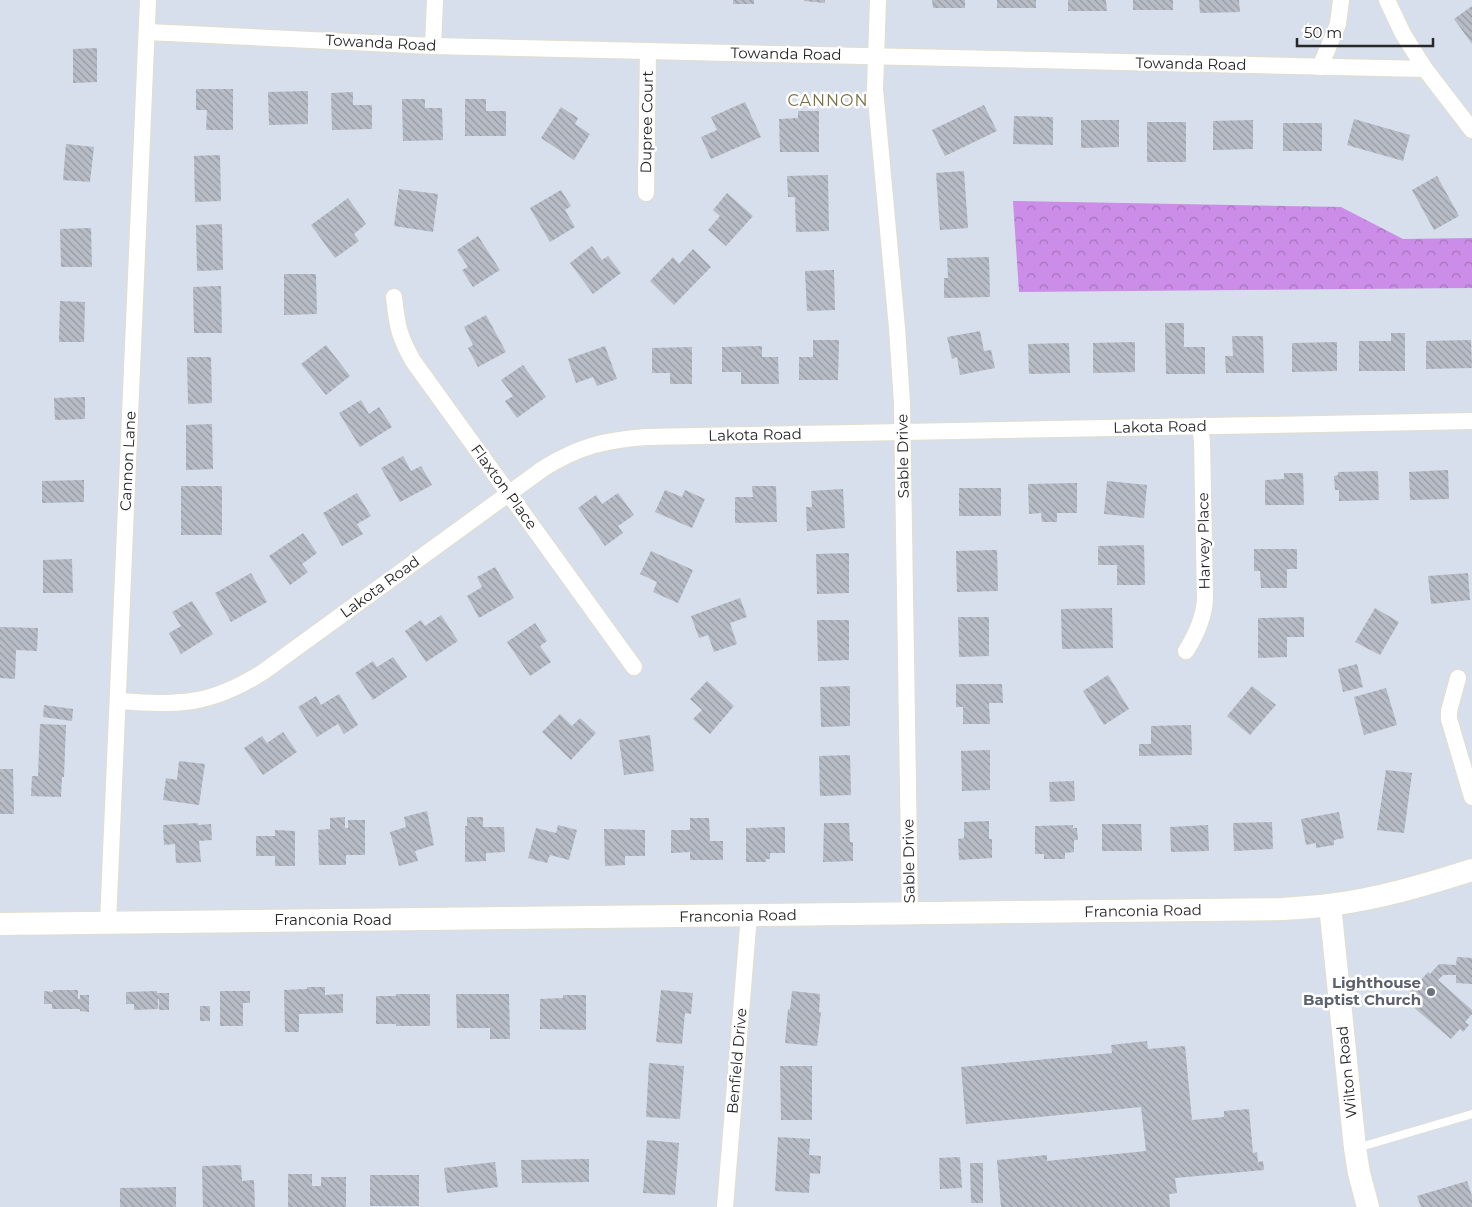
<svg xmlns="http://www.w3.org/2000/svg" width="1472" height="1207" viewBox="0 0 1472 1207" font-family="Montserrat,sans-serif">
<defs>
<pattern id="forest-crowns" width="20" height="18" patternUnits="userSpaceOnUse" patternTransform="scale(1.25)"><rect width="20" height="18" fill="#cb8de8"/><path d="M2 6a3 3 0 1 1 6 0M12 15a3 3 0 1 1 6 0" fill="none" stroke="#a573bc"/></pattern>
<pattern id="building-back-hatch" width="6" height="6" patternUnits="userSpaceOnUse" patternTransform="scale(1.25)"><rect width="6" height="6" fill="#b7bcc6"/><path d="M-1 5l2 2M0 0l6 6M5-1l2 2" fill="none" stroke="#9599a1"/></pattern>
</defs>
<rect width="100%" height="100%" fill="#d6dfeb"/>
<polygon fill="url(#forest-crowns)" points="1013,201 1341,207 1403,239 1472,238 1472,288 1019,292"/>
<g fill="url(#building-back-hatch)">
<rect x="733" y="0" width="21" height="4"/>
<polygon points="804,0 825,0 825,3 804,1"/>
<polygon points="932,0 965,0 965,8 933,8"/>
<rect x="997" y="0" width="39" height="8"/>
<polygon points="1068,0 1106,0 1107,11 1068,11"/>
<rect x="1133" y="0" width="40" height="10"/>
<polygon points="1199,0 1239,0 1240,12 1200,13"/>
<polygon points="1472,6 1472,44 1454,19"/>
<polygon points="97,48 97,82 73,83 73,49"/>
<polygon points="196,89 233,89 233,130 206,130 207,110 196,110"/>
<polygon points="308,91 308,124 269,125 268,92"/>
<polygon points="353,92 353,105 372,105 372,129 332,130 331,93"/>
<polygon points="402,99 425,99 425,108 442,108 443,140 403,141"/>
<polygon points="465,99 486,99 486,111 506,111 506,136 465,136"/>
<polygon points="745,102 761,137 711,159 701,137 717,130 711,117"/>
<polygon points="984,105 997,131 945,156 932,130"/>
<polygon points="561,107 578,118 575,124 590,134 574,160 541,138"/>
<polygon points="798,111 819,111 819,152 780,152 779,119 798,118"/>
<polygon points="1014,116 1053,117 1053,145 1013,144"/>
<polygon points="1354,119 1410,135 1403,161 1347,145"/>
<polygon points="1081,120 1119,120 1119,147 1081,148"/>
<polygon points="1253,120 1253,149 1213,150 1213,121"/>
<rect x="1147" y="122" width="39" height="40"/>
<rect x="1283" y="123" width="39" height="28"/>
<polygon points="66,144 94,147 90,182 63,180"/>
<polygon points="220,155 221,201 195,202 194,156"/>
<polygon points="964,171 968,228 940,230 936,173"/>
<polygon points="828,175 829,231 796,232 795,197 788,197 787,176"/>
<polygon points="1437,176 1459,216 1434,230 1412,190"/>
<polygon points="399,189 438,194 433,232 394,226"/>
<polygon points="561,190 571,206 565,210 575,227 550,242 530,208"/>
<polygon points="727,193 753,216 726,246 708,230 720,216 713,210"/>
<polygon points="348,198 366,224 354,234 359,241 335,258 311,225"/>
<polygon points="222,224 223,270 197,271 196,225"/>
<polygon points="91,228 92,267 61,267 60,229"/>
<polygon points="478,236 500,270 473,287 462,270 468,267 457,250"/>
<polygon points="592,246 602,260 608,256 621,273 593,294 570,263"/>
<polygon points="693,249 711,267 674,305 650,281 673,257 679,264"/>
<polygon points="989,257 990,297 944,298 944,278 948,278 947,258"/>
<polygon points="834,270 835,310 807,311 805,271"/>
<polygon points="284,274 316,274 317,314 284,315"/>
<polygon points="221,286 222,333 194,333 193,287"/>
<polygon points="60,301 85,302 84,342 59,342"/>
<polygon points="486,315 506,352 478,367 468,348 473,345 464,327"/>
<polygon points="1165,323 1184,323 1184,347 1205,347 1205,374 1166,374"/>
<polygon points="980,331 984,351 991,350 995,368 960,375 957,357 952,359 947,337"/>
<polygon points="1391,333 1405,333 1405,371 1359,371 1359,341 1391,341"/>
<polygon points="1232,336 1263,336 1264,373 1226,373 1225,356 1233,356"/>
<polygon points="813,340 839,340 838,380 799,380 799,357 813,357"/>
<polygon points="1471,340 1472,368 1426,369 1426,341"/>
<polygon points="1135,342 1135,372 1093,373 1093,343"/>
<polygon points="1337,342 1337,371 1292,372 1292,343"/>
<polygon points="1069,343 1070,373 1029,374 1028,344"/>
<polygon points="326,345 350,376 326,395 301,364"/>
<polygon points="605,346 617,379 597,386 593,377 576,383 568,359"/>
<polygon points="762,346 762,357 778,357 779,384 741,384 741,372 722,372 722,347"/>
<polygon points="692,347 692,384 670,384 670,373 652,373 652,348"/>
<polygon points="187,357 211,357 212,403 188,404"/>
<polygon points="523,365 546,397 517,418 505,401 513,396 501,380"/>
<polygon points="85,397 85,419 55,420 54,398"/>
<polygon points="361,400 369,414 379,407 392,427 360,447 339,413"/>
<polygon points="212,424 213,469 186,470 186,425"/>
<polygon points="403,456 411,471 421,466 432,485 400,502 381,468"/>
<polygon points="1448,470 1449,499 1410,500 1409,472"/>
<polygon points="1378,471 1379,500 1339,501 1339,490 1335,490 1334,476 1338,475 1338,472"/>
<polygon points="1284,473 1303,473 1304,505 1265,505 1265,480 1284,479"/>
<polygon points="84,480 84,502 42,503 42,481"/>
<polygon points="1107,481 1147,485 1144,518 1104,514"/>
<polygon points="1077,483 1077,513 1057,513 1057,522 1042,522 1041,513 1029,514 1028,484"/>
<rect x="181" y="486" width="41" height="49"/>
<polygon points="752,486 776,486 777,522 735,523 735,497 753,497"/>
<rect x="959" y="488" width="42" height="28"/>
<polygon points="843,489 845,528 807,531 806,507 812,507 811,491"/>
<polygon points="665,490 682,497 685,490 705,499 692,528 655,512"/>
<polygon points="357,493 371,516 357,524 363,534 342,546 323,513"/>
<polygon points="618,493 634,515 618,526 623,533 605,546 578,508 596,495 602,504"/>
<polygon points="303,533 317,553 302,564 308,572 290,585 269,556"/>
<polygon points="1144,545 1145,585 1117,585 1117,565 1098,565 1098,546"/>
<polygon points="1254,549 1297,549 1297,569 1287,569 1287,588 1261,588 1260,571 1254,571"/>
<polygon points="997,550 998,591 957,592 956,551"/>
<polygon points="651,551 693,570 678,603 653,592 657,582 640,574"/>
<polygon points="849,553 849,593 817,594 816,554"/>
<polygon points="72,559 73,593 43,593 43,560"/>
<polygon points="495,567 514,598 479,618 467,596 482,587 477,577"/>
<polygon points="251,573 267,602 231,622 215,593"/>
<polygon points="1468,573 1470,600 1431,604 1428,576"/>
<polygon points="740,598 747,617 730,623 737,644 714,652 708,635 699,638 691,616"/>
<polygon points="192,601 213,634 181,654 169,633 181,626 172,612"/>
<polygon points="1112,608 1113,648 1062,649 1061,609"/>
<polygon points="1375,608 1399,622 1380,655 1355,642"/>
<polygon points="441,615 458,641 426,662 405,631 421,620 425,626"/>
<polygon points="958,617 989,617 989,656 959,657"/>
<polygon points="1304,617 1304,637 1287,637 1287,657 1258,658 1258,618"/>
<polygon points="817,620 849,620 849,660 818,661"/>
<polygon points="535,623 547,641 540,646 551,662 530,676 507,642"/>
<polygon points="0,627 38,628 37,651 16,650 15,679 0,678"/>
<polygon points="393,657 407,677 373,700 355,673 373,661 377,667"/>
<polygon points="1357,664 1363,687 1343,692 1338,669"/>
<polygon points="1108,675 1129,709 1104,725 1083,691"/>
<polygon points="707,681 734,706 710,734 693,719 702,710 690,699"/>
<polygon points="956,684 1002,684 1003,703 989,703 990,724 963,724 963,707 956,707"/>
<polygon points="850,686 850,726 821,727 820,687"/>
<polygon points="1252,686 1276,705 1250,735 1227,716"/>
<polygon points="1386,688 1397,725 1364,735 1354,697"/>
<polygon points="339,694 358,725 344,734 338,724 317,737 298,707 316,696 321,705"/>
<polygon points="44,705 73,709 72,721 43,717"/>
<polygon points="560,714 572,726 580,718 596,733 571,760 542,732"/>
<polygon points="40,724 66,725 64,777 62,777 61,797 31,796 32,776 38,776"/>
<polygon points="1191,725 1192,755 1139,756 1139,744 1151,744 1151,726"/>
<polygon points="283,732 297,752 263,775 244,748 262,736 267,743"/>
<polygon points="650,735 654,771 624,775 619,740"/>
<polygon points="990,750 990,790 962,791 961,751"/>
<polygon points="850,755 851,795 820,796 819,756"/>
<polygon points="179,761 205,764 199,805 163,800 166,778 177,780"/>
<polygon points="0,769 13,769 14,814 0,814"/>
<polygon points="1386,770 1412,773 1404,833 1377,830"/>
<polygon points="1074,781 1075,801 1050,802 1049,782"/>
<polygon points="427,811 434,845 415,851 418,861 399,866 390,832 406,827 404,817"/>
<polygon points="1339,812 1344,838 1334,840 1334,845 1316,848 1316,843 1306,845 1301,819"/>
<polygon points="345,817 345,828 348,828 348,820 365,820 365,855 346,855 346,865 319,865 318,830 330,829 330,818"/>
<polygon points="467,817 483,817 483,827 504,827 505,852 486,853 486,861 465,862 465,826 467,826"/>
<polygon points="690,818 709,818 710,841 723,841 723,860 690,860 690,852 671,853 671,830 690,830"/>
<polygon points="989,821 989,839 992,839 992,858 959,860 958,839 964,838 964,822"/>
<polygon points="1272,822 1273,849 1234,851 1233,823"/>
<polygon points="198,823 198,825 211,824 212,840 199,841 201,862 176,863 175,844 164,845 163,825"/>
<polygon points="824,823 849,823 850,842 853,842 853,861 823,862"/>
<polygon points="1102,824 1141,824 1142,851 1102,851"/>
<polygon points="558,825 577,830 569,860 550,855 547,863 528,858 536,828 556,833"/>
<polygon points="1073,825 1073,828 1077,828 1078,840 1074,840 1074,852 1065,853 1065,859 1044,859 1044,854 1035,854 1035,826"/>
<polygon points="1208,825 1209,851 1171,852 1170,827"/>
<polygon points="785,827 785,853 770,853 770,859 766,859 766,862 746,862 746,828"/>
<polygon points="604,829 645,830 645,856 625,856 625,865 605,866"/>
<polygon points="275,830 295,831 295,866 275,866 275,856 256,856 256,836 275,836"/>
<polygon points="1457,957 1472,958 1472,984 1456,983 1456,975 1443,975 1438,980 1472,1010 1472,1014 1465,1022 1469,1025 1463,1032 1460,1029 1451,1039 1404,999 1428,972 1430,974 1439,964 1456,965"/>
<polygon points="307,987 325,987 325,995 343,994 343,1013 299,1014 299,1032 285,1032 284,990 307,989"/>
<polygon points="53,990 78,990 78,999 80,999 80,995 89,995 89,1012 80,1011 80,1009 52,1009 52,1004 44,1004 44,991 53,992"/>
<polygon points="661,990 693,993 691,1014 685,1013 682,1044 656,1042"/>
<polygon points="157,991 157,993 169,993 169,1010 159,1010 159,999 158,999 158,1009 134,1010 134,1004 126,1004 126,992"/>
<polygon points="220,991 250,991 250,1003 243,1003 243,1026 220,1026"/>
<polygon points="792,991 820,994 819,1012 821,1012 817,1046 785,1043 788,1009 790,1010"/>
<polygon points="396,994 430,994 430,1026 396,1026 396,1024 376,1024 376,996 396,996"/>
<polygon points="456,994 509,994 510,1039 490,1039 490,1028 457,1028"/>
<polygon points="563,995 586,995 586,1030 540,1029 540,999 563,998"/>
<rect x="200" y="1006" width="10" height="15"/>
<polygon points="1147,1041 1148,1049 1185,1046 1192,1120 1224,1117 1224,1111 1249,1109 1253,1153 1257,1152 1258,1162 1263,1161 1264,1170 1175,1178 1177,1193 1169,1194 1170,1207 1001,1207 997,1160 1047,1155 1047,1161 1146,1151 1141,1107 966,1124 961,1067 1112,1053 1111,1045"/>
<polygon points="649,1063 684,1066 680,1119 646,1117"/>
<polygon points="780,1066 812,1066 812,1120 781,1120"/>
<polygon points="778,1137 810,1139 809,1155 821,1156 820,1174 810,1173 809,1193 775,1191"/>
<polygon points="647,1140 679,1143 675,1195 643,1193"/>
<polygon points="960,1157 962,1188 940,1189 939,1158"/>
<polygon points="589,1159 589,1182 522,1183 521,1160"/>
<polygon points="495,1162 498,1187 447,1193 444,1168"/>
<polygon points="970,1163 983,1163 983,1203 971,1203"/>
<polygon points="241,1165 242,1181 254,1180 255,1207 203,1207 202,1166"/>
<polygon points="288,1174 312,1174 312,1186 321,1186 321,1177 346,1177 346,1207 288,1207"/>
<rect x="370" y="1175" width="49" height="31"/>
<polygon points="1467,1181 1472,1196 1472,1207 1421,1207 1417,1196"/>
<polygon points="176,1187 176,1207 120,1207 120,1188"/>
</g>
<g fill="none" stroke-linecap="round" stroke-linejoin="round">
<defs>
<polyline id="lane" points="1357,1148 1472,1114"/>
<g id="street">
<polyline points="878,0 875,89 897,328 902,403 910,914"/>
<polyline points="1387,0 1403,34 1425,69 1472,130"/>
<polyline points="147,32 433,46 1425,69"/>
<polyline points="433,46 435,0"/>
<polyline points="1320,67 1338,24 1341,0"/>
<polyline points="646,193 648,51"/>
<path d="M394,297c3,29 5,39 19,64l221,306"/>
<path d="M1186,651c10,-16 18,-33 19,-52l-3,-158 -2,-15"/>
<polyline points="1458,678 1449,711 1449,719 1472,797"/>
<path d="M118,701c62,4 91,5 145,-29l281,-204c36,-22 61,-28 102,-31l826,-16"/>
<polyline points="108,922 148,0"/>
<polyline points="725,1207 749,915"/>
</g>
<g id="secondary">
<polyline points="1330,905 1355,1148 1359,1173 1368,1207"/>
<path d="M0,924l1283,-15c15,-1 31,-2 46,-4 49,-6 96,-20 143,-35"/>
</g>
</defs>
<use href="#lane" stroke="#e2decc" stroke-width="9"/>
<use href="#street" stroke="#e2decc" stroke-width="18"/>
<use href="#secondary" stroke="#e2decc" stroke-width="24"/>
<use href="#lane" stroke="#fff" stroke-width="8"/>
<use href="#street" stroke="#fff" stroke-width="16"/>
<use href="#secondary" stroke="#fff" stroke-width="22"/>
</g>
<circle fill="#6b7280" stroke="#fff" stroke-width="2" cx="1431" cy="992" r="5"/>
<g text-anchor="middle" stroke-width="5" stroke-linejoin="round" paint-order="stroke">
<g font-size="15" fill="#272727" stroke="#fff">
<text transform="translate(381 43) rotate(3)" y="5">Towanda Road</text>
<text transform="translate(786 54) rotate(1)" y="5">Towanda Road</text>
<text transform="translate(1191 64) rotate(1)" y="5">Towanda Road</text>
<text transform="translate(647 122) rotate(-89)" y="5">Dupree Court</text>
<text transform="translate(1160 427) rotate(-1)" y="5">Lakota Road</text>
<text transform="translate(755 435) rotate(-1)" y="5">Lakota Road</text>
<text transform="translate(903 456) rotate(-91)" y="5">Sable Drive</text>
<text transform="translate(128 461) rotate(-87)" y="5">Cannon Lane</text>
<text transform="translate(504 487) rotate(54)" y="5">Flaxton Place</text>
<text transform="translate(1204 541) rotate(-91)" y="5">Harvey Place</text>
<text transform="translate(380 587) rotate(-36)" y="5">Lakota Road</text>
<text transform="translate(909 861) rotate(-91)" y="5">Sable Drive</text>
<text transform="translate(1143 911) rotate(-1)" y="5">Franconia Road</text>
<text transform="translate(738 916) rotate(-1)" y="5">Franconia Road</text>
<text x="333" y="925">Franconia Road</text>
<text transform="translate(737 1061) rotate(-85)" y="5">Benfield Drive</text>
<text transform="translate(1347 1072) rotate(-96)" y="5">Wilton Road</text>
</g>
<g font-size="15" font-weight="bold" fill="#5b616d" stroke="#fff" text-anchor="end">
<text x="1421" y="988">Lighthouse<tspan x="1421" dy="17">Baptist Church</tspan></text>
</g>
<g font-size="16" letter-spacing="1" fill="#7a7244" stroke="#fff">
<text x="828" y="106">CANNON</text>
</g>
</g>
<path d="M1297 38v8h136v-8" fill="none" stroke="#272727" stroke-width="2.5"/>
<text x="1304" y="38" font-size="15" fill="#272727" stroke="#ffffff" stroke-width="4" paint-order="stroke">50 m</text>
</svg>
